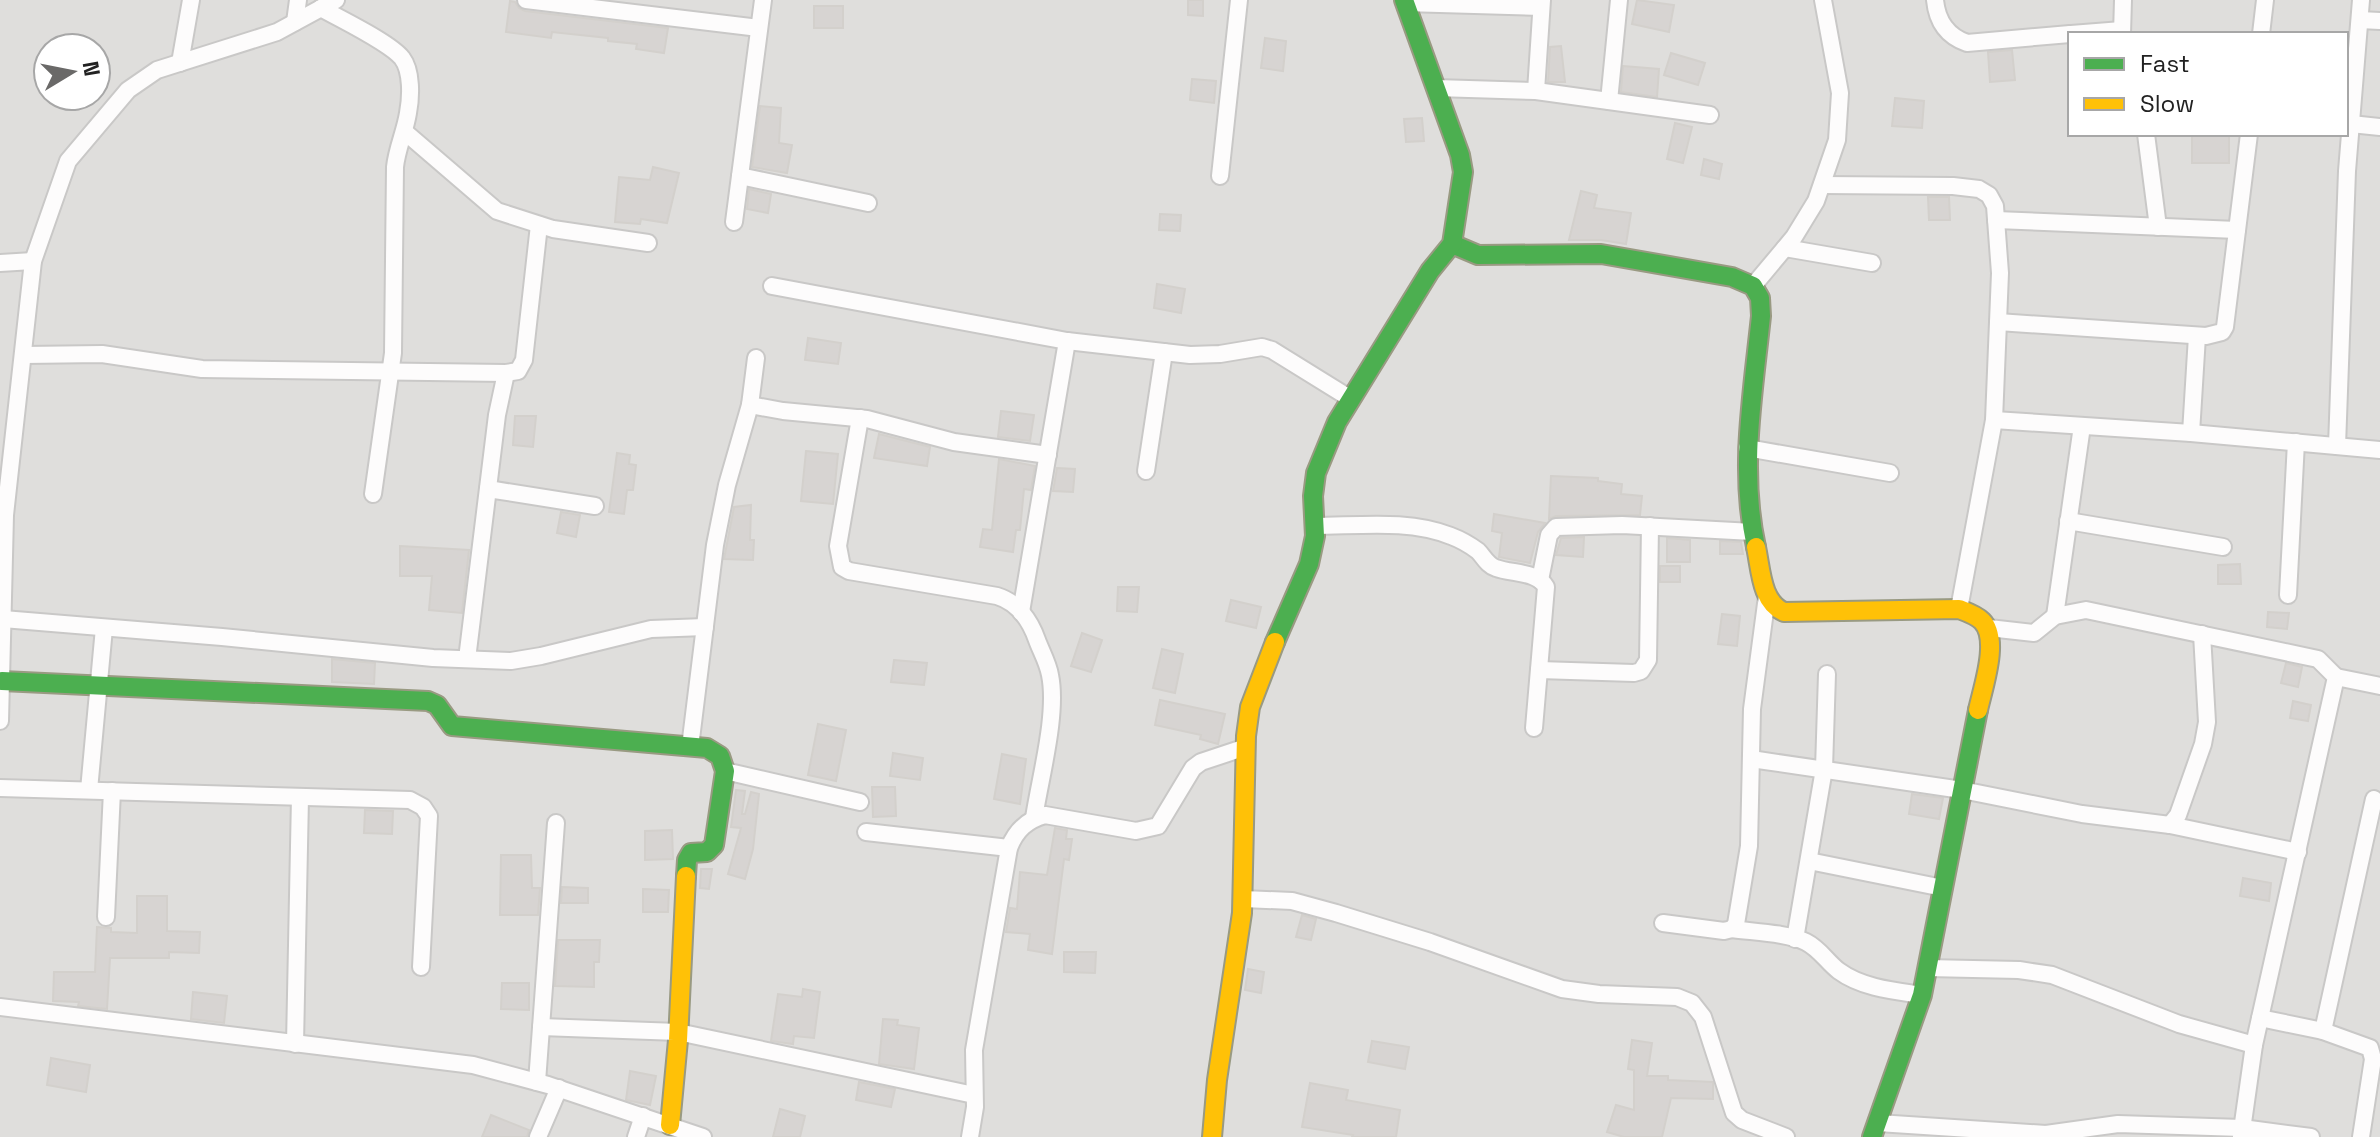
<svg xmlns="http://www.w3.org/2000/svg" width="2380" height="1137" viewBox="0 0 2380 1137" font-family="'Space Grotesk',sans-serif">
<rect width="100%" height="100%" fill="#f0eeeb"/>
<path fill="#dfdedc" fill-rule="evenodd" d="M0,0h2380v1137h-2380zM2070,34h276v100h-276zM48,48h48v48h-48z"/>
<g fill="#d7d4d2" stroke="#d3d0cc" stroke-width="2">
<polygon points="1188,0 1203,0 1203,16 1188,15"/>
<polygon points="1637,0 1674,5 1669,32 1632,24"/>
<polygon points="510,1 515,2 519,8 525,11 668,28 664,53 636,49 637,44 608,41 608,38 552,32 551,38 506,32"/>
<rect x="814" y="6" width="29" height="22"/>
<polygon points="1265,38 1286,41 1283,71 1261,68"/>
<polygon points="1561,46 1565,82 1548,82 1550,47"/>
<polygon points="2012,50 2015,80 1990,82 1988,52"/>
<polygon points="1671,53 1705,63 1698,85 1664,75"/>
<polygon points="1623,66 1659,69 1657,97 1621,92"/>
<polygon points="1192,79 1216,81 1214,103 1190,100"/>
<polygon points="1895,98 1924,101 1922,128 1892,126"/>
<polygon points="760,106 781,108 779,143 792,145 787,173 752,167"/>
<polygon points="1422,118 1424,141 1406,142 1404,119"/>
<polygon points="1675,123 1692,127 1683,163 1667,159"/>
<rect x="2192" y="134" width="37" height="29"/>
<polygon points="1704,159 1722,164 1719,179 1701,175"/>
<polygon points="653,167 679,173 667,223 641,219 640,224 615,222 619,177 650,180"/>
<polygon points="749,189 771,194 768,213 747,209"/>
<polygon points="1581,191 1597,195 1594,208 1631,213 1626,244 1601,240 1569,240"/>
<polygon points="1928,197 1949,197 1950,220 1929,220"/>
<polygon points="1160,214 1181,215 1180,231 1159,230"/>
<polygon points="1157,284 1185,289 1181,313 1154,308"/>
<polygon points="808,338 841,343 838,364 805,360"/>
<polygon points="1001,411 1034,415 1030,441 998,437"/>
<polygon points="515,416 536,416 533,447 513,445"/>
<polygon points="879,434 930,447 927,466 874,458"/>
<polygon points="806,451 838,454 833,504 801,501"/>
<polygon points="617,453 630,455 629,464 636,465 633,490 627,490 624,514 609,512"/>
<polygon points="999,459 1035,466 1031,490 1024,489 1020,530 1016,530 1013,552 980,547 983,529 992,530"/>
<polygon points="1057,468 1075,469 1073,492 1053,491"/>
<polygon points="1551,476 1598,478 1598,481 1622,484 1621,494 1642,496 1640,515 1556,516 1549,519"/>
<polygon points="751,505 750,540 754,540 753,560 724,559 734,507"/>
<polygon points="561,512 580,515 576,537 557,533"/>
<polygon points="1494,514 1545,523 1538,532 1530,563 1499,557 1502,533 1492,531"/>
<polygon points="1584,537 1583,557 1556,555 1561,538"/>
<polygon points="1667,538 1690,540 1690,562 1667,562"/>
<polygon points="1720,541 1741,542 1743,554 1720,554"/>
<polygon points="400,546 469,550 462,613 429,610 432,576 400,576"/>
<polygon points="2240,564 2241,584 2218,584 2218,565"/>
<rect x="1660" y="566" width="20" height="16"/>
<polygon points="1118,587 1139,587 1137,612 1117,611"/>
<polygon points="1231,600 1261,607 1256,628 1226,621"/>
<polygon points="2268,612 2289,613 2287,629 2267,627"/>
<polygon points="1722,614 1740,616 1737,646 1718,644"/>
<polygon points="1082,633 1102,640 1091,672 1071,666"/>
<polygon points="1162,649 1183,654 1175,693 1153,688"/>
<polygon points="332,659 375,663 374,684 332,682"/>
<polygon points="894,660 927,663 924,685 891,682"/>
<polygon points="2286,663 2302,667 2298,687 2281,683"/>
<polygon points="1160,700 1225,714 1218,744 1200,739 1201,735 1155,725"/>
<polygon points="2293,701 2311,705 2308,721 2290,718"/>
<polygon points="818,724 846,730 836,781 808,775"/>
<polygon points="893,753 923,758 920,780 890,776"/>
<polygon points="1002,754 1026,759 1020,804 994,799"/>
<polygon points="872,787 895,787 896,816 873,817"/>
<polygon points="736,790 745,791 742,814 745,814 751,792 759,794 753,849 745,879 728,874 741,828 731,827"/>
<polygon points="1912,794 1943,798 1939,819 1909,814"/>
<polygon points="365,810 393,811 392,834 364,833"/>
<polygon points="1055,828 1067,830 1066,839 1072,839 1069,860 1064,859 1052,954 1028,950 1030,934 1006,932 1010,908 1017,909 1020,872 1047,875"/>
<polygon points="672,830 673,859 645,860 645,831"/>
<polygon points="501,855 531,855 532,888 540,888 538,915 500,915"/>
<polygon points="701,869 712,869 709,889 700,888"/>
<polygon points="2243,878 2271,883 2269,901 2240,896"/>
<polygon points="562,887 588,888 588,903 561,903"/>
<polygon points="643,889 669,890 668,912 643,912"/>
<polygon points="137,896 167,896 167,931 200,932 199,953 169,952 169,958 110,958 107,1009 78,1006 79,1002 53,1001 54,972 95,972 97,927 111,928 111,932 137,933"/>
<polygon points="1302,915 1316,919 1311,940 1296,937"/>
<polygon points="558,940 600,940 599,962 594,962 594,987 555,986"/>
<polygon points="1064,952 1096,952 1095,973 1064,972"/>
<polygon points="1248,969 1264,972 1261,993 1245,990"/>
<polygon points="502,983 529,983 529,1010 501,1009"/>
<polygon points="803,989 820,992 814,1038 794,1036 793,1044 771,1041 778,994 802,997"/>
<polygon points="193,992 227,996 224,1023 191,1019"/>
<polygon points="883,1019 898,1020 897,1025 919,1028 914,1069 879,1064"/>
<polygon points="1632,1040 1652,1043 1647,1076 1668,1076 1668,1080 1713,1082 1713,1099 1671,1098 1662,1137 1624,1137 1607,1132 1616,1105 1634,1110 1634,1070 1628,1069"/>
<polygon points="1372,1041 1409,1047 1405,1069 1368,1062"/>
<polygon points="51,1058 90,1065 86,1092 47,1085"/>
<polygon points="630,1071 656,1076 650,1105 626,1100"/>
<polygon points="859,1082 895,1089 891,1107 856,1100"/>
<polygon points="1310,1083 1348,1090 1346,1100 1400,1110 1396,1137 1352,1137 1353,1135 1302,1127"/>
<polygon points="780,1109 805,1116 800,1137 773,1137"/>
<polygon points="491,1115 529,1130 527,1137 482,1137"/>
</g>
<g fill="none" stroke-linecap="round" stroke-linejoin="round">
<defs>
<g id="street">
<polyline points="526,0 759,28"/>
<path d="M1935,0c2,21 12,36 32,43l103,-9"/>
<polyline points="1405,3 1541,7"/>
<path d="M321,8c19,11 68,34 81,50 10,13 9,39 6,55 -3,19 -11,35 -13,54l-2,186 -20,141"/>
<polyline points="2360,20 2380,21"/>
<polyline points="295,22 298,0"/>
<polyline points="2071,34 2122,30"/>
<polyline points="2122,34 2123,0"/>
<polyline points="2261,34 2265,0"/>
<polyline points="180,63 191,0"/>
<polyline points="1436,88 1536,91 1710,115"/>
<polyline points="1536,91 1542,0"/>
<polyline points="1609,101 1619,0"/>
<polyline points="2351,124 2380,127"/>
<polyline points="405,132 497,211 553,229 648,243"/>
<polyline points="2146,134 2158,227"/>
<polyline points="740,176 868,203"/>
<polyline points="1220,176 1239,0"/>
<polyline points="1822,185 1953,186 1979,189 1989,195 1995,206 2000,273 1994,420 1959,609"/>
<polyline points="1996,220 2237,230"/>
<polyline points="734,222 763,0"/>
<polyline points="1785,248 1872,263"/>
<polyline points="0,263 33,261"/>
<polyline points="772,286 1067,341 1190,355 1220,354 1262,347 1272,350 1351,399"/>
<polyline points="1753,286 1794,237 1816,201 1837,140 1840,93 1823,0"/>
<polyline points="1998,322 2206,336 2222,332 2225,327 2249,134"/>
<polyline points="24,355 102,354 202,369 506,373 518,371 524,360 539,225"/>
<polyline points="750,405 783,411 867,419 954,442 1048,455"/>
<path d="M860,418l-22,128 4,21 7,4 148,25c20,6 33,24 40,44 4,11 11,23 13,35 8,39 -10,103 -16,143"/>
<polyline points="1994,420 2191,433 2380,450"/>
<polyline points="2191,433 2197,336"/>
<polyline points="2337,446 2347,171 2361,0"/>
<polyline points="1747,448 1890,473"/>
<polyline points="1146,471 1164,352"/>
<polyline points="488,489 595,506"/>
<polyline points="2068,521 2223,547"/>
<path d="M1314,526c44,0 95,-7 137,10 8,3 19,9 27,15 6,6 9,14 18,17 16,6 41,3 50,19l-12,141"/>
<polyline points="1540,580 1549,535 1556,527 1622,525 1753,532"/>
<polyline points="2288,595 2296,442"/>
<polyline points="1021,612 1067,341"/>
<polyline points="2055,616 2082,426"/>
<polyline points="3,619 222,637 433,658 511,661 541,656 651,629 705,627"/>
<polyline points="1989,628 2034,633 2055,616 2086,610 2318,659 2336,677 2254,1045 2241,1137"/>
<polyline points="467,659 497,415 506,373"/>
<polyline points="1539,670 1634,673 1641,671 1648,660 1650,526"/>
<polyline points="2336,677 2380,686"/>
<polyline points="0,721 5,515 33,261 68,161 128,90 157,70 277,32 336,0"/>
<polyline points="690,747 715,545 727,485 750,405 756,358"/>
<polyline points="1751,759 1962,790 2082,814 2170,825 2298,852"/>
<polyline points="725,771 860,802"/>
<polyline points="0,788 410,800 423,807 429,816 421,967"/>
<polyline points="89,790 104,628"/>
<polyline points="2170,825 2178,815 2203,744 2207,722 2202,634"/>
<polyline points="866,832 1009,848"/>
<polyline points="1809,861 1943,888"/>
<polyline points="1243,899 1292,901 1336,913 1430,942 1562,989 1599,994 1677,997 1692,1003 1703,1017 1734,1113 1742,1120 1786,1137"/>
<polyline points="106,917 112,791"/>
<polyline points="1663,923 1724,931 1732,929 1736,924 1749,846 1752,709 1767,596"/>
<path d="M1732,929c21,3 56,4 74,13 14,7 21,20 33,29 23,17 56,20 83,24"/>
<polyline points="1795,939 1824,769 1827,674"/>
<polyline points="1927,968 2019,970 2052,975 2179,1024 2254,1045"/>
<polyline points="0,1007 473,1065 548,1085 703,1137"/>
<polyline points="2260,1018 2323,1031 2370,1048 2373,1059 2361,1137"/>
<polyline points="541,1027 678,1032 974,1095"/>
<polyline points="2323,1031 2374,799"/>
<polyline points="295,1044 300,797"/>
<polyline points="537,1082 556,823"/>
<polyline points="1878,1123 2046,1134 2118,1124 2242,1128 2311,1137"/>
<polyline points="538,1137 559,1088"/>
<polyline points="636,1137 643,1116"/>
<path d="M970,1137l5,-30 -1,-57 35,-202c7,-18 18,-28 36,-33l91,16 22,-5 35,-58 8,-6 45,-15"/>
</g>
<g id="fast">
<path d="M1452,244l26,11 123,-1 131,23 21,9 7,12 1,18c-8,77 -22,154 -5,231"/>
<polyline points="1275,642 1309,564 1315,536 1313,496 1316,473 1337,422 1430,271 1452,244 1463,172 1460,155 1404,0"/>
<polyline points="2,681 428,701 437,705 452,726 707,748 720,756 725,771 714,845 707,852 691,853 687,860 686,876"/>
<polyline points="1872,1137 1922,995 1978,710"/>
</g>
<g id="slow">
<path d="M1756,547c5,23 5,55 28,65l175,-3c8,3 17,6 23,12 18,18 1,66 -4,89"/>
<polyline points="670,1125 678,1040 686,876"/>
<polyline points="1212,1137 1217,1080 1242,913 1246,736 1250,707 1275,642"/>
</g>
</defs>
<use href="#street" stroke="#c9c8c7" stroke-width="20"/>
<use href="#fast" stroke="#999a82" stroke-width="22"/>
<use href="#slow" stroke="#999a82" stroke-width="22"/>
<use href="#street" stroke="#fdfcfc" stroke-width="16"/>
<use href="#fast" stroke="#4caf50" stroke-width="18"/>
<use href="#slow" stroke="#ffc107" stroke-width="18"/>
</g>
<rect x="2068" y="32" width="280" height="104" fill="#ffffff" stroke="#a7a7a7" stroke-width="2"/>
<rect x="2084" y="58" width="40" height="12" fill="#4caf50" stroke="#a7a7a7" stroke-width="2"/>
<text x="2140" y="72" font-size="24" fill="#222222">Fast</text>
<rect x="2084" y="98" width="40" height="12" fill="#ffc107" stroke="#a7a7a7" stroke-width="2"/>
<text x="2140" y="112" font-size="24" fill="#222222">Slow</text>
<g transform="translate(72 72) rotate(80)"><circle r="38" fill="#ffffff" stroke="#a7a7a7" stroke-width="2"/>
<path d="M0-6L14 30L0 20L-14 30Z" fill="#6a6968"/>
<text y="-12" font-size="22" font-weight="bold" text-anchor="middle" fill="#222222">N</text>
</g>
</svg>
